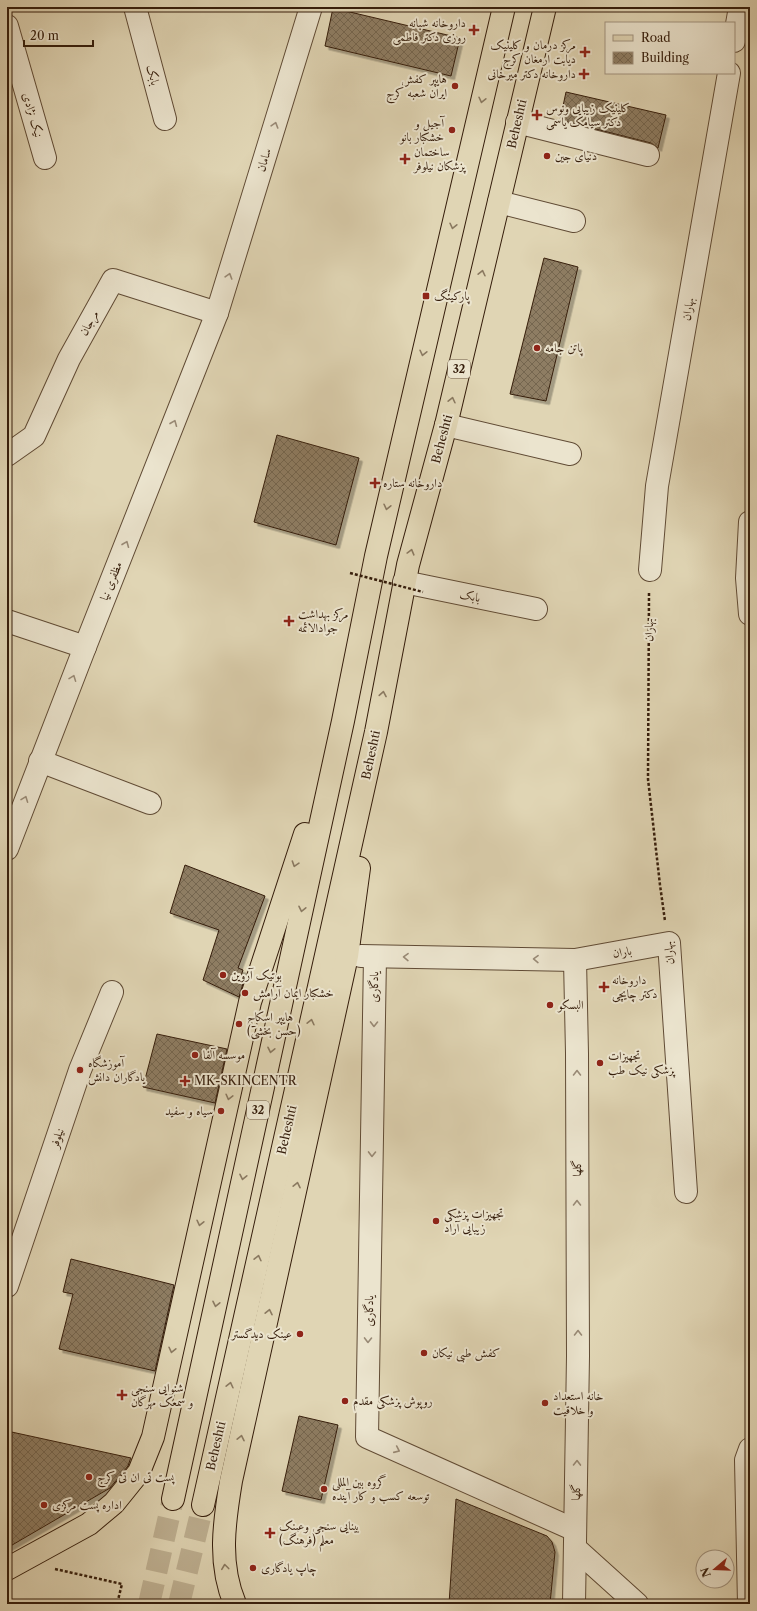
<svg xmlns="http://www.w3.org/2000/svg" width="757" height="1611" viewBox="0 0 757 1611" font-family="'Libre Caslon Text',Amiri,serif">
<defs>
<pattern id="building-cross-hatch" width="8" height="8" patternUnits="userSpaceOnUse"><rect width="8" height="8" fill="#8e7d63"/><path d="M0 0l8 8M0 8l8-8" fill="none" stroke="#756650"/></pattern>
<filter id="shadow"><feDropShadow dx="3.5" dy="3.5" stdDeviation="0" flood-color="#0004"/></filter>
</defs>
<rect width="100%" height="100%" fill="#e0d5b4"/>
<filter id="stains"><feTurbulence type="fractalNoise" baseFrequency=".005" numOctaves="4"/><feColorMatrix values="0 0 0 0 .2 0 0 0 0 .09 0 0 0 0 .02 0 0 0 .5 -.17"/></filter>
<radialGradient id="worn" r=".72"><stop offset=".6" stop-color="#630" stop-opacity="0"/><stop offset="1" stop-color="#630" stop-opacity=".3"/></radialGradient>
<g fill="url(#building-cross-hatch)" stroke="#351d0b" filter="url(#shadow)">
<polygon points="333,8 460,38 451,76 325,46"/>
<polygon points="566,92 666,115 658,148 651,143 560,120"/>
<polygon points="544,258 578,267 546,401 510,394"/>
<polygon points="277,435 359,458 336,545 254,522"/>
<polygon points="185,865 265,896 238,968 243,970 241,976 245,977 239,997 203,980 219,930 170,913"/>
<polygon points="157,1034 227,1049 215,1103 143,1087"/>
<polygon points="71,1259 174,1285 155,1371 59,1349 73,1294 63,1292"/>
<polygon points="299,1416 338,1425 321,1500 282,1491"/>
<polygon points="7,1431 131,1458 130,1460 128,1466 110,1488 7,1548"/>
<polygon points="456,1499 547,1536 552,1542 555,1552 550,1604 449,1604"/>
</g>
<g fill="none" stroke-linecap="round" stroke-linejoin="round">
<g stroke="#beb092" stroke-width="22" stroke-dasharray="22 11" stroke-linecap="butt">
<polyline points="149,1604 173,1499"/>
<polyline points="179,1604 203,1505"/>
</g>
<defs>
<g id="minor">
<polyline points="135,7 165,119"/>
<polyline points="7,26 45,158"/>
<polyline points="734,41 740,7"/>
<polyline points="517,122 648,155"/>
<polyline points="499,202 574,221"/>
<polyline points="446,425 570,454"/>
<polyline points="7,455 34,436 69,359 113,280 217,313"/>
<polyline points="750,522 747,578 750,614"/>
<polyline points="650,570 657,486 729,73"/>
<polyline points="404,582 536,609"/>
<polyline points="7,621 85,647"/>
<polyline points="40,761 150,803"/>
<polyline points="7,849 85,647 217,313 311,7"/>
<polyline points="361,956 575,960 669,943 686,1192"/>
<polyline points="375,957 367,1437 575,1530"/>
<polyline points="7,1286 80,1070 112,992"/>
<polyline points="575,1548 637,1604"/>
<polyline points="574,1604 578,1356 577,1053 575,960"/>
<polyline points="749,1604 746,1460 750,1449"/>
</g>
<g id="major">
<polyline points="173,1499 343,721 376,556 504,7"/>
<polyline points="203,1505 376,732 408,565 446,425 545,7"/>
<polyline points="7,1569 89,1524 114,1503 139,1472 153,1437 250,1002 305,834"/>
<path d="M235,1604c-17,-40 -11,-81 -4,-123l116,-525 12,-88"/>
</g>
</defs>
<use href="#minor" stroke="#604b35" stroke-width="24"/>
<use href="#major" stroke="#351d0b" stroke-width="24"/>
<g stroke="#351d0b" stroke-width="2.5" stroke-dasharray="3 2" stroke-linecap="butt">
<polyline points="649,593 648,779 660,885 665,921"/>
<polyline points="55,1569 122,1584 117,1604"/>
</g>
<use href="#minor" stroke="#ebe4ce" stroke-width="22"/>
<use href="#major" stroke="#e0d5b4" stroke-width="22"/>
<polyline stroke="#351d0b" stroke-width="2.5" stroke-dasharray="3 2" stroke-linecap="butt" points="350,573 423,592"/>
</g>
<defs><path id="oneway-chevron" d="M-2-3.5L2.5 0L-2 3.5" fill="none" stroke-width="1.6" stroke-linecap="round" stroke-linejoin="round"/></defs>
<g stroke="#8a7960">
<use href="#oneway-chevron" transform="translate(482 100) rotate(103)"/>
<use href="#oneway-chevron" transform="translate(453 226) rotate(103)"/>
<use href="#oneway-chevron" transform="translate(482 273) rotate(-77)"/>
<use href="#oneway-chevron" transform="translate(423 353) rotate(103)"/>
<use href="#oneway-chevron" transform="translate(452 400) rotate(-77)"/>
<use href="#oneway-chevron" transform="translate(387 507) rotate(103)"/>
<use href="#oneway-chevron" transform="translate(411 552) rotate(-75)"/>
<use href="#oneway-chevron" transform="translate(383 694) rotate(-80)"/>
<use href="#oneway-chevron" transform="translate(295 864) rotate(108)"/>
<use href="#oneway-chevron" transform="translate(302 909) rotate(102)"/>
<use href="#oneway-chevron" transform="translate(311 1022) rotate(-77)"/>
<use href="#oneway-chevron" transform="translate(271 1050) rotate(102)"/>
<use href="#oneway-chevron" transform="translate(229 1097) rotate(104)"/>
<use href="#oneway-chevron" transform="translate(243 1177) rotate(102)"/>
<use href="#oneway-chevron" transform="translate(297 1185) rotate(-78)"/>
<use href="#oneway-chevron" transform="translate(200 1223) rotate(103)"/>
<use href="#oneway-chevron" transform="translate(258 1258) rotate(-77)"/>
<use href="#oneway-chevron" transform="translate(216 1304) rotate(102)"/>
<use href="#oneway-chevron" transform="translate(269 1312) rotate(-78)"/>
<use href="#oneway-chevron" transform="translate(172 1350) rotate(103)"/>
<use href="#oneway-chevron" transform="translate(230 1385) rotate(-77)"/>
<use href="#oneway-chevron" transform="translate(241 1438) rotate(-78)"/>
<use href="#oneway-chevron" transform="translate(225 1567) rotate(-97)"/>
</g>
<g stroke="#998a76">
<use href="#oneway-chevron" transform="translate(275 125) rotate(-73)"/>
<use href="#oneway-chevron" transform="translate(229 276) rotate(-73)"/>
<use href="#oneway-chevron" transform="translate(174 423) rotate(-68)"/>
<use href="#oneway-chevron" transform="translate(126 544) rotate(-68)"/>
<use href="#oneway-chevron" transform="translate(73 678) rotate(-69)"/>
<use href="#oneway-chevron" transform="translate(25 799) rotate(-69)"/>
<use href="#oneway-chevron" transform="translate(406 957) rotate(-179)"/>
<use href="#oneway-chevron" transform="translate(536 959) rotate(-179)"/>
<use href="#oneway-chevron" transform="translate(374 1024) rotate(91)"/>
<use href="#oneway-chevron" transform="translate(577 1073) rotate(-90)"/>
<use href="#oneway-chevron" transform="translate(372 1154) rotate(91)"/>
<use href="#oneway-chevron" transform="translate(577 1203) rotate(-90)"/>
<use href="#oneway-chevron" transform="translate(578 1333) rotate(-90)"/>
<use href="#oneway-chevron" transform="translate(368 1340) rotate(91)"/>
<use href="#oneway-chevron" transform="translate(397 1450) rotate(24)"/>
<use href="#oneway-chevron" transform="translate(577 1463) rotate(-89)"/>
</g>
<g fill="#8f2418" stroke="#ebe4ce" stroke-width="1.5">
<path d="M472 24h4v4h4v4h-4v4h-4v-4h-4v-4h4z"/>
<path d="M583 46h4v4h4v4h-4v4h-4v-4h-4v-4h4z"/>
<path d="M582 68h4v4h4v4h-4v4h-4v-4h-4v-4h4z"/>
<circle cx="455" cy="86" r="4"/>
<path d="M535 109h4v4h4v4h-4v4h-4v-4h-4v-4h4z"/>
<circle cx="452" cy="130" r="4"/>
<circle cx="547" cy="156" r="4"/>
<path d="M403 153h4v4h4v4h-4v4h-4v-4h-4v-4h4z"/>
<rect x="422" y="292" width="8" height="8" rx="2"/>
<circle cx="537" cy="348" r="4"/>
<path d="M373 477h4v4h4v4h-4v4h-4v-4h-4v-4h4z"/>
<path d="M287 615h4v4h4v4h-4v4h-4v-4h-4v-4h4z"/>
<circle cx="223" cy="975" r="4"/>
<path d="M602 981h4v4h4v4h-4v4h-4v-4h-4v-4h4z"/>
<circle cx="245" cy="993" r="4"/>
<circle cx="550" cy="1005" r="4"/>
<circle cx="239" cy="1024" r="4"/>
<circle cx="195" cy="1055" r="4"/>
<circle cx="600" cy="1063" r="4"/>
<circle cx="80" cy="1070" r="4"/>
<path d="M183 1075h4v4h4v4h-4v4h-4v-4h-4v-4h4z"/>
<circle cx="221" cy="1111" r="4"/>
<circle cx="436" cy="1221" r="4"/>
<circle cx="300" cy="1334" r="4"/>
<circle cx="424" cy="1353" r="4"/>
<path d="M120 1389h4v4h4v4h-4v4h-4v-4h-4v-4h4z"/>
<circle cx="345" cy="1401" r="4"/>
<circle cx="545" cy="1403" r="4"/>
<circle cx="89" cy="1477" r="4"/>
<circle cx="324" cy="1489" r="4"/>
<circle cx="44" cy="1505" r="4"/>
<path d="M268 1527h4v4h4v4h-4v4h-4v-4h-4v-4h4z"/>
<circle cx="253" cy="1568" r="4"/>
</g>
<g text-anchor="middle" stroke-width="4" stroke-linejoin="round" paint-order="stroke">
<g fill="#ebe4ce" stroke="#6c5946" stroke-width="1">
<rect x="448" y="360" width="22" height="18" rx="3"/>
<rect x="247" y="1101" width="22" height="18" rx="3"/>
</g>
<g font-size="11" font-weight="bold" fill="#351d0b">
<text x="459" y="373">32</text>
<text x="258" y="1114">32</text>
</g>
<g font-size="12" fill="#351d0b" stroke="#ebe4ce" text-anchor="start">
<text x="466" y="27" text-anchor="end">داروخانه شبانه<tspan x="466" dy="14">روزی دکتر فاطمی</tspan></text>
<text x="576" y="49" text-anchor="end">مرکز درمان و کلینیک<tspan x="576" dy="14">دیابت ارمغان کرج</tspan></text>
<text x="576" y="78" text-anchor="end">داروخانه دکتر میرخانی</text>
<text x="447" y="83" text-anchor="end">هایپر کفش<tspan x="447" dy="14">ایران شعبه کرج</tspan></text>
<text x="546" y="112">کلینیک زیبایی ونوس<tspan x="546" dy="14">دکتر سیامک یاسمی</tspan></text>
<text x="444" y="127" text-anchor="end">آجیل و<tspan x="444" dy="14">خشکبار بانو</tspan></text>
<text x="414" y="156">ساختمان<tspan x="414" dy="14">پزشکان نیلوفر</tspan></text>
<text x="555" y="160">دنیای جین</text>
<text x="434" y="300">پارکینگ</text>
<text x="545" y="352">پاتن جامه</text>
<text x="383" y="487">داروخانه ستاره</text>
<text x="298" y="618">مرکز بهداشت<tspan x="298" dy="14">جوادالائمه</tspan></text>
<text x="231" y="979">بوتیک آروین</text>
<text x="612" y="984">داروخانه<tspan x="612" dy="14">دکتر چایچی</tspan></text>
<text x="253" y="997">خشکبار ایمان آرامش</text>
<text x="558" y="1009">البسکو</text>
<text x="247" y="1021">هایپر اسکاج<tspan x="247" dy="14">(حسن بخشی)</tspan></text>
<text x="203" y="1059">موسسه آلفا</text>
<text x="608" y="1060">تجهیزات<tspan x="608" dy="14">پزشکی نیک‌ طب</tspan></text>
<text x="88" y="1067">آموزشگاه<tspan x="88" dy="14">یادگاران دانش</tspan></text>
<text x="194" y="1085">MK-SKINCENTR</text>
<text x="213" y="1115" text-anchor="end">سیاه و سفید</text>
<text x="444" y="1218">تجهیزات پزشکی<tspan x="444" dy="14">زیبایی آراد</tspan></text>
<text x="292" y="1338" text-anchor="end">عینک دیدگستر</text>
<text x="432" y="1357">کفش طبی نیکان</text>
<text x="131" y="1392">شنوایی سنجی<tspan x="131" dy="14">و سمعک مهرگان</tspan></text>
<text x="553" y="1400">خانه استعداد<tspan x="553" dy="14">و خلاقیت</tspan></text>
<text x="353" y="1405">روپوش پزشکی مقدم</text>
<text x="97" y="1481">پست تی ان تی کرج</text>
<text x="332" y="1486">گروه بین المللی<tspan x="332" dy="14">توسعه کسب و کار آینده</tspan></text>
<text x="52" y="1509">اداره پست مرکزی</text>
<text x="279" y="1530">بینایی سنجی وعینک<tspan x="279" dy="14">معلم (فرهنگ)</tspan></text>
<text x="261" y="1572">چاپ یادگاری</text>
</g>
<g font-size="12" fill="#351d0b" stroke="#ebe4ce">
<text transform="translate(153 75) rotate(75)" y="4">بابک</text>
<text transform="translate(33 115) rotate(74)" y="4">نیک نژادی</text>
<text transform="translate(517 124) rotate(-77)" y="4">Beheshti</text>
<text transform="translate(264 160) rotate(-73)" y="4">سامان</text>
<text transform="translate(688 309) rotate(-80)" y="4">بهاران</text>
<text transform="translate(89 323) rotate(-61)" y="4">مرجان</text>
<text transform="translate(442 439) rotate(-75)" y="4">Beheshti</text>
<text transform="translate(111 581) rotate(-68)" y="4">مظفری نیا</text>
<text transform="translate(470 596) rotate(12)" y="4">بابک</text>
<text transform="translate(649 630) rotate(-89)" y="4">بهاران</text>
<text transform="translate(371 755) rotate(-78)" y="4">Beheshti</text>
<text transform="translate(622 952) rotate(-10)" y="4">باران</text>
<text transform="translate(669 953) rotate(-95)" y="4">بهاران</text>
<text transform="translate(374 987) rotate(-89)" y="4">یادگاری</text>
<text transform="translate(287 1130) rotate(-77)" y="4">Beheshti</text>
<text transform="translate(57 1138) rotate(-71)" y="4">نیلوفر</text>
<text transform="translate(577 1168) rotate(-90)" y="4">گلها</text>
<text transform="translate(369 1311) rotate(-89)" y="4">یادگاری</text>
<text transform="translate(216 1446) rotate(-77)" y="4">Beheshti</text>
<text transform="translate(576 1492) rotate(-89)" y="4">گلها</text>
</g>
</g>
<rect width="757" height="1611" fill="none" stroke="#e0d5b4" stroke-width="24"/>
<rect x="8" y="8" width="741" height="1595" fill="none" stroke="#351d0b" stroke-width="2"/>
<rect x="12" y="12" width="733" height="1587" fill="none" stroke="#351d0b"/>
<rect x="605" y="22" width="130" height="52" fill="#ebe4ce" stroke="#a29480"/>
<rect x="613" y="35" width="20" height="6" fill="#e0d5b4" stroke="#a29480"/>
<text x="641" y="42" font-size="12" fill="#351d0b">Road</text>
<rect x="613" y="52" width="20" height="12" fill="url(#building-cross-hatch)" stroke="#a29480"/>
<text x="641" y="62" font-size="12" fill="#351d0b">Building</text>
<g transform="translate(715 1569) rotate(251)"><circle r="19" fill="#ebe4ce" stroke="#a29480"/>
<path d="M0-3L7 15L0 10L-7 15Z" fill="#8f2418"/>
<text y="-6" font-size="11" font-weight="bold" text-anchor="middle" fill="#351d0b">N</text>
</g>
<path d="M24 40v6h69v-6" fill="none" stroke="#351d0b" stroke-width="2"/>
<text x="30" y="40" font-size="12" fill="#351d0b" stroke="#ebe4ce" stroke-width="3" paint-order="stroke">20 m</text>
<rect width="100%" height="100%" filter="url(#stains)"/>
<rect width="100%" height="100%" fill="url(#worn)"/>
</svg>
